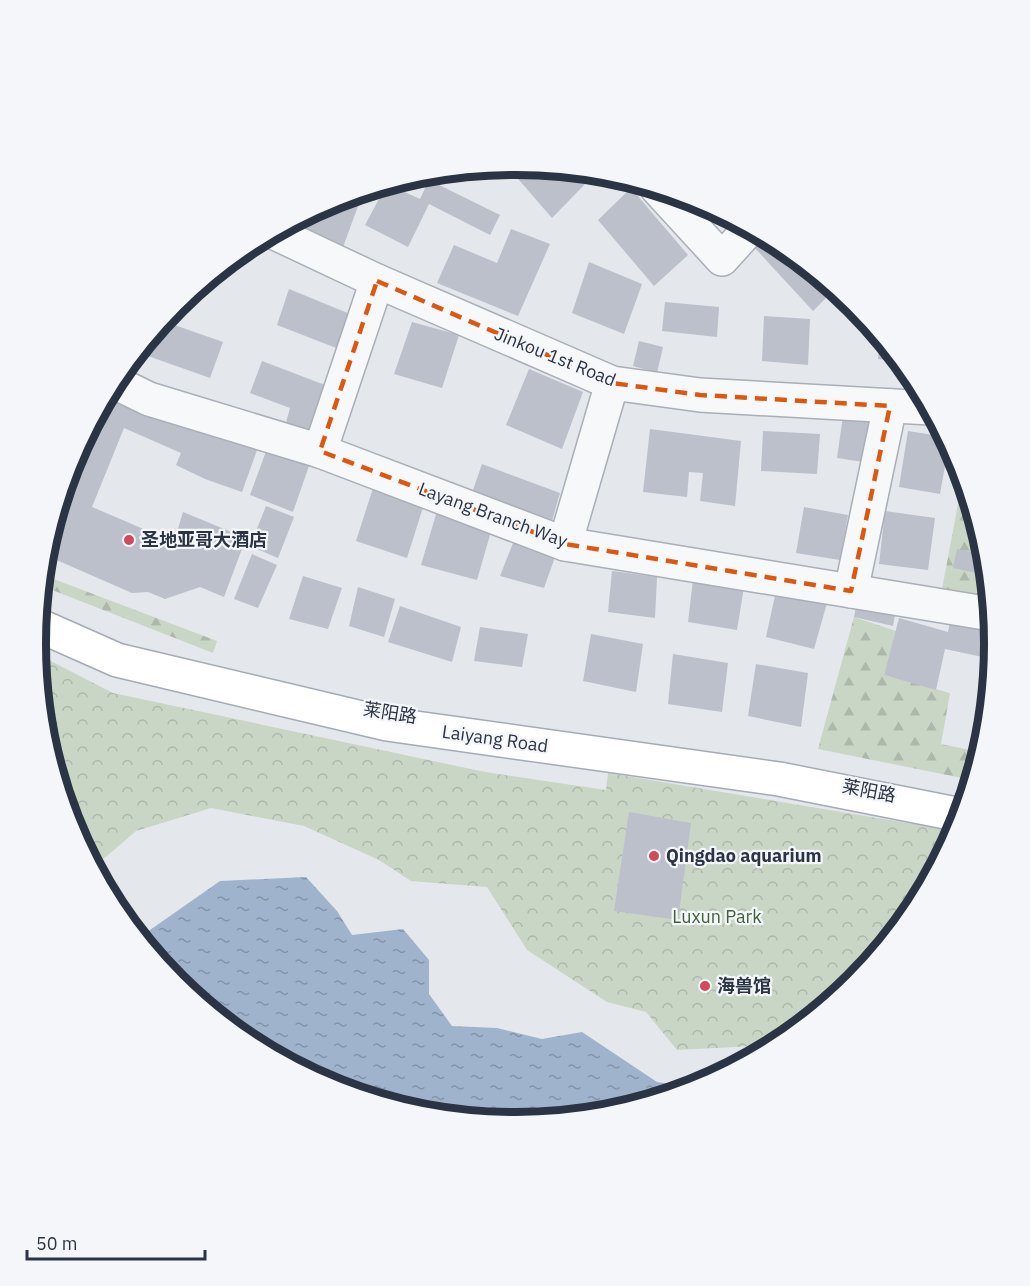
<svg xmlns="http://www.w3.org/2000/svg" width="1030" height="1286" viewBox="0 0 1030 1286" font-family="'IBM Plex Sans','Noto Sans SC',sans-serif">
<defs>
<pattern id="forest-firs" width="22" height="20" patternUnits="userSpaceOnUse" patternTransform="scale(1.5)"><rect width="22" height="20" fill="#c9d6c5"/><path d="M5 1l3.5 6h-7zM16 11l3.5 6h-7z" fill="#adb8ab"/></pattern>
<pattern id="park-crowns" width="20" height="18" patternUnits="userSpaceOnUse" patternTransform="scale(1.5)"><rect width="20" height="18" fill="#c9d6c5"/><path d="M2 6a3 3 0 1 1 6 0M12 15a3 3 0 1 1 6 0" fill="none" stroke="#adb8ab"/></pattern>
<pattern id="water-ripples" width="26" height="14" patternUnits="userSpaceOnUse" patternTransform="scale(1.5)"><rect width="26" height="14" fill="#9fb4cc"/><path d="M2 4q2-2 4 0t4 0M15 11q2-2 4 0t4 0" fill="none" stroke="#8293a7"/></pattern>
</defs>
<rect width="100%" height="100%" fill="#e4e7ec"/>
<g fill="url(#forest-firs)">
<polygon points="960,494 968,495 985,550 990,598 942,589"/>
<polygon points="43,575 217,641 213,653 42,586"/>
<polygon points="854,617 896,631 884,675 950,693 941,744 980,752 972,780 818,749"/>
</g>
<polygon fill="url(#park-crowns)" points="37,654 113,693 485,772 606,790 608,773 955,831 913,909 853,982 781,1041 775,1045 677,1050 646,1012 607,1002 527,950 487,887 411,881 379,860 304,826 211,808 136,831 94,867 72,826 45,736"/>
<polygon fill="url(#water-ripples)" points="306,877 337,911 352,935 403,929 429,960 429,994 452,1026 497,1028 542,1039 582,1032 657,1082 693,1087 608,1113 515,1122 421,1113 331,1085 249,1041 176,981 140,937 220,881"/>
<g fill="#bbc0ca">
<polygon points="515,164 580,170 589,180 552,218 507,166"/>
<polygon points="429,180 500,215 490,235 429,204 408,247 365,225 387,184 420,199"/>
<polygon points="631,188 688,255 654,286 598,220"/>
<polygon points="352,194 361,198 343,247 287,225 332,200"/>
<polygon points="511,229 550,244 518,316 437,283 454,245 497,263"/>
<polygon points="765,236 781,245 835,289 813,311 754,247"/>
<polygon points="589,262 642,284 624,334 572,313"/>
<polygon points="225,264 218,284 206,280"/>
<polygon points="289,289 355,316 344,351 277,325"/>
<polygon points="665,302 719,307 717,337 662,331"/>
<polygon points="764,316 810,319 808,365 762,361"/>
<polygon points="163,321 223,342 210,378 148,356"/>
<polygon points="412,322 459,335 442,388 394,374"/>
<polygon points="880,336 900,361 901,362 878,359"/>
<polygon points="639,341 663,347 657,373 633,366"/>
<polygon points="262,361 325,385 310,435 285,426 290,408 250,393"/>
<polygon points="529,369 583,392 562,449 506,425"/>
<polygon points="110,389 261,439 242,492 205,479 176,465 181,453 124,428 92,507 174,542 183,512 246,538 224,597 200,587 165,599 148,592 132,593 45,555 73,459"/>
<polygon points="843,416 876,421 870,463 837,458"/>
<polygon points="650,429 741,441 735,506 700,501 703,473 689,472 687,497 643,492"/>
<polygon points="763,431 820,434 817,474 761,471"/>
<polygon points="908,431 946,437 949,443 940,494 899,487"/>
<polygon points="268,446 310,463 293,512 250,495"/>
<polygon points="482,464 560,493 552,521 473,490"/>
<polygon points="374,485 425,501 407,558 356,541"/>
<polygon points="266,506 294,517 278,558 250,546"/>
<polygon points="804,507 848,515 840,560 796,553"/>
<polygon points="437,511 492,528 477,580 421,565"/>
<polygon points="885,511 935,518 928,570 879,564"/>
<polygon points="513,543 555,557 544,588 500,576"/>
<polygon points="957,549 985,555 987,575 953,568"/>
<polygon points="252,554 277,565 258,608 234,599"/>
<polygon points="612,571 657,577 655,618 608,612"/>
<polygon points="303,576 342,588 328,629 289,619"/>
<polygon points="693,580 744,587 737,630 688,622"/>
<polygon points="358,587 395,599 384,637 349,626"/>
<polygon points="776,591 827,603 814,649 766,637"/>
<polygon points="858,597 897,604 893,626 854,617"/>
<polygon points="400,606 461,627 452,662 388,642"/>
<polygon points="951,615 992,625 994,643 992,659 945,649 936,690 884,675 899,618 948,632"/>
<polygon points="480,627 528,634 522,667 474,661"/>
<polygon points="591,634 643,644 636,692 583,681"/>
<polygon points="673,654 728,663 722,712 668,704"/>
<polygon points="756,664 808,673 801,727 748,716"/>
<polygon points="629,812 691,823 678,920 614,911"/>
</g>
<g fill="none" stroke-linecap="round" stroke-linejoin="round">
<defs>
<g id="minor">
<polyline points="657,188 722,259 750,228"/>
<polyline points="273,232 377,281 612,383 700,395 930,408"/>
<polyline points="114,382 149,399 320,451 565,544 991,614"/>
<polyline points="320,451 377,281"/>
<polyline points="565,544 612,383"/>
<polyline points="851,591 890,406"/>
</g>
<polyline id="major" points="38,625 117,660 387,724 779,779 961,815"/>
</defs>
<use href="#minor" stroke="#a9aeb7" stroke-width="36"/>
<use href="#major" stroke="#a3abb8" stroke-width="36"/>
<use href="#minor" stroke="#f7f8fa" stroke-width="33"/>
<use href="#major" stroke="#fff" stroke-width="33"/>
</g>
<path fill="none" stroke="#df570f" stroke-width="4.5" stroke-dasharray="12 8" stroke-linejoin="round" d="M377,281l235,102 88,12 190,11 -39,185 -286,-47 -245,-93z"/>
<g fill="#d1495b" stroke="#f4f6f9" stroke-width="2">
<circle cx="129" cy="540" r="6"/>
<circle cx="654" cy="856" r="6"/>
<circle cx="705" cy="986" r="6"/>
</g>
<g text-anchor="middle" stroke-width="4.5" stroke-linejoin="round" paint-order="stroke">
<g font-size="18" fill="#2b3445" stroke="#f4f6f9">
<text transform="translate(555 357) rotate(22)" y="6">Jinkou 1st Road</text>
<text transform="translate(493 515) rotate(20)" y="6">Layang Branch Way</text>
<text transform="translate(390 713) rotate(9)" y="6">莱阳路</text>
<text transform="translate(495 739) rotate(8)" y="6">Laiyang Road</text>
<text transform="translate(869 791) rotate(11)" y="6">莱阳路</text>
</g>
<g font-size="18" font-weight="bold" fill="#2b3445" stroke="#f4f6f9" text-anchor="start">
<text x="141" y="546">圣地亚哥大酒店</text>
<text x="666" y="862">Qingdao aquarium</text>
<text x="717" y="992">海兽馆</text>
</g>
<g font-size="18" fill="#3f6138" stroke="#f4f6f9">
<text x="717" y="923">Luxun Park</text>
</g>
</g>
<path d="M0 0H1030V1286H0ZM514 175H516A468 468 0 0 1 984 643V644A468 468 0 0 1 516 1112H514A468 468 0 0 1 46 644V643A468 468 0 0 1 514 175Z" fill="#f4f6f9" fill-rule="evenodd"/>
<path fill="none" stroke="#2b3445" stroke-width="8" d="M514 175H516A468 468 0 0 1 984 643V644A468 468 0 0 1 516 1112H514A468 468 0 0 1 46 644V643A468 468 0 0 1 514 175Z"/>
<path d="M27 1250v9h178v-9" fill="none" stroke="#2b3445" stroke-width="3"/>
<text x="36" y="1250" font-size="18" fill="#2b3445" stroke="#f4f6f9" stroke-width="4.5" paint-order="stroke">50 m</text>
</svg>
